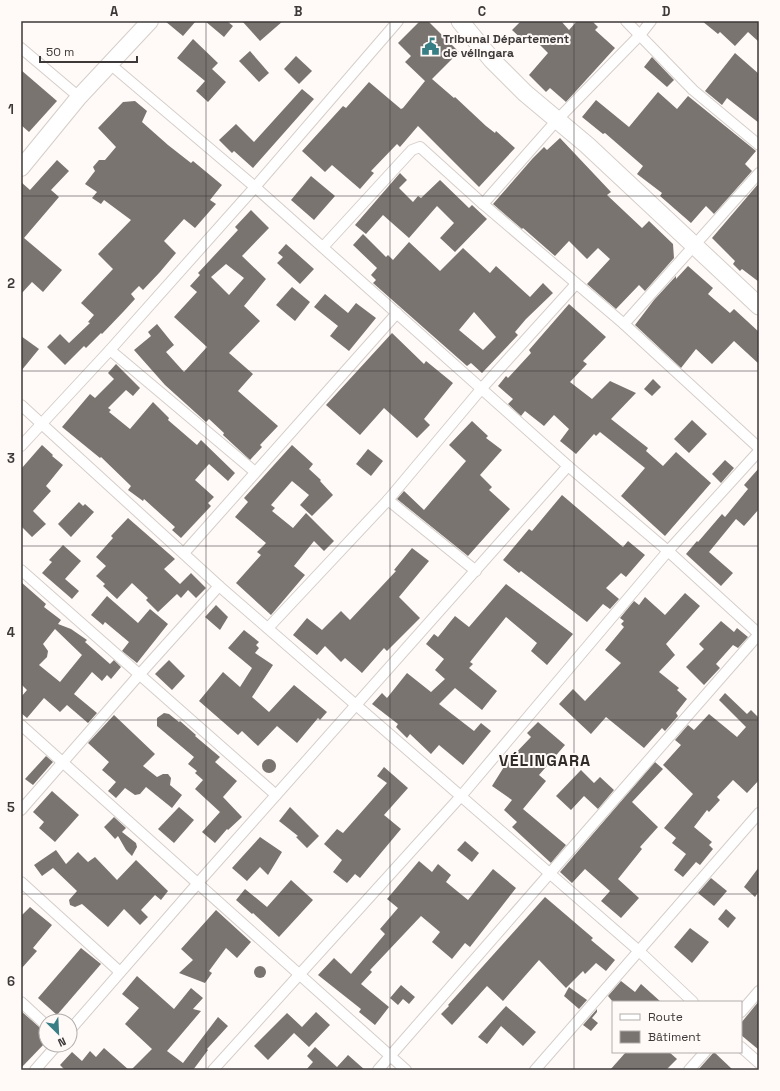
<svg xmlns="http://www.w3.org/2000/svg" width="780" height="1091" viewBox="0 0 780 1091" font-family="'Space Grotesk',sans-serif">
<rect width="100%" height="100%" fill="#fffaf8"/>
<g fill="#7a7470" fill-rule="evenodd">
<polygon points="165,21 196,21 183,36"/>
<polygon points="205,21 227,21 233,26 224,37"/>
<polygon points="242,21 283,21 260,41"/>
<polygon points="420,21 428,21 459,52 432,79 454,98 455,97 486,126 495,133 496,131 515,148 479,187 418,126 400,147 397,144 371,171 374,173 360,189 332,165 325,172 302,151 343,106 346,108 369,82 401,109 403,108 425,81 405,62 411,56 398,43"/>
<polygon points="521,21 561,21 569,30 577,21 592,21 598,27 595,30 615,48 566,102 550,88 546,92 529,75 548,53 531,36 525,42 512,30"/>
<polygon points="702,21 759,21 759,42 748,32 735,46 720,32 718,34"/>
<polygon points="193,39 218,63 212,69 226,82 208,102 196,91 205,81 177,58"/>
<polygon points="250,51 269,73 259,82 239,61"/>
<polygon points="735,53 759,74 759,123 727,98 722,105 705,91"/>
<polygon points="296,56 312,71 299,84 284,69"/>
<polygon points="652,57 674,80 667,87 644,67"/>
<polygon points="21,70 57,101 29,132 21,125"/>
<polygon points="302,89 314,99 253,168 234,151 232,153 219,140 236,124 254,142"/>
<polygon points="658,92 677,109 688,96 756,151 745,164 752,171 714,214 706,206 691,223 660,196 662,193 637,174 643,166 605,133 603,134 582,117 596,100 629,127"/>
<polygon points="135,101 147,111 142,122 168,145 191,163 193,161 222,185 210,200 216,204 195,228 184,219 164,241 176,253 160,272 143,290 139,286 131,294 135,299 124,311 102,334 101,333 86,348 84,346 65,365 47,347 60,334 69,343 90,323 88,322 94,315 81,303 113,269 98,254 131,220 104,200 101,204 92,198 97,192 85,184 95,171 93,167 99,160 105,160 116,147 98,128 123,102"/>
<polygon points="560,138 611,192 607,195 642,228 649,221 673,244 674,258 645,291 639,285 616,309 587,284 610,259 598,248 587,259 569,241 555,256 523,228 522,229 493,204 533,158 544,147 547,150"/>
<polygon points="57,160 69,171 51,190 59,197 24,238 62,270 43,292 32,282 21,294 21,182 30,190"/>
<polygon points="400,173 407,180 399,188 413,202 418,196 421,198 440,180 469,208 472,205 487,219 455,252 440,238 454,223 437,206 409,238 383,215 366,234 355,225"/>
<polygon points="311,176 335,196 314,220 291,200"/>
<polygon points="759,183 759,282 742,269 740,271 733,264 735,261 712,238"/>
<path d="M251,210l18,18 -27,28 24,23 -22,27 16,15 -31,32 24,21 -15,17 40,35 -18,19 2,2 -12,13 -27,-25 1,-2 -15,-14 -3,3 -41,-37 -31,-35 17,-14 -3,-4 9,-8 17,21 -8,7 18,20 23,-25 -33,-30 23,-25 -7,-6 10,-11 -2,-2 40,-43 -3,-3zM226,264l18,14 -15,17 -18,-18z"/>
<path d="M363,234l23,23 2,-2 5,5 16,-18 31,29 23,-23 27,25 6,-7 34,31 13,-14 10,10 -27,26 -11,13 3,3 -36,38 -11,-10 -4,3 -94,-83 3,-3 -5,-5 6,-7 -24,-23zM474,312l22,25 -13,13 -24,-20z"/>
<polygon points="286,244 314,269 300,284 277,263 283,257 278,253"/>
<polygon points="688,266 713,288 708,294 730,313 734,309 759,332 759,364 734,341 712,364 696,349 681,368 635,325 654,300 676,276 676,279"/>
<polygon points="292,287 310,302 295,321 276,305"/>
<polygon points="325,294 348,313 356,303 376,318 349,351 330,336 338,326 314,307"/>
<polygon points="569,304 606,337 583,361 587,364 570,382 592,399 610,381 636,393 611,419 648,448 646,451 663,466 676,452 711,483 665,536 621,496 645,468 600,432 596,436 594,434 576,454 560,441 569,429 554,415 544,426 525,411 521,416 508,404 513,399 498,386 506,376 508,378 531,353 529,350"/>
<polygon points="392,333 424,364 426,361 453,383 424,419 430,425 417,438 384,408 360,435 326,405"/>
<polygon points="21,336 39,349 21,371"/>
<polygon points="116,364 140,388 133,396 126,390 108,408 111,410 109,412 130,429 153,402 169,418 168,420 197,445 201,440 235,473 228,481 209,464 195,480 214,497 208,503 211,506 181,538 172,530 175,527 144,499 143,501 128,490 131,486 101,457 100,458 62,427 90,394 95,398 114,379 108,373"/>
<polygon points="653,379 661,387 652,396 644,389"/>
<polygon points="692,420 707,434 689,453 674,439"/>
<polygon points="472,421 488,436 486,438 502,450 480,475 492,487 489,490 510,509 468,556 397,499 404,491 424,510 466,461 449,445"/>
<polygon points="42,445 53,455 52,456 63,465 46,486 51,491 33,511 46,524 32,537 21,526 21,469"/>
<polygon points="292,445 313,464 309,469 321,480 320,481 333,495 312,516 300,505 309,495 292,481 271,505 275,508 272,511 293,528 306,513 334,541 324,551 314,541 294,566 305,575 271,615 236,583 261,555 257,552 266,543 235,517 248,502 244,498"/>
<polygon points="368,449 383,461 371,476 356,464"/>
<polygon points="725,460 734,468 721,483 712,474"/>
<polygon points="759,468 759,509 744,526 736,519 709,552 733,573 721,586 686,554 697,541 698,542 722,514 725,517 748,489 744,485"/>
<polygon points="562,495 623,547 628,541 645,555 626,577 621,573 606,588 619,599 610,609 603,604 587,622 521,571 519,573 503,560 529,529 532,531"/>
<polygon points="79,502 83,506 85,504 94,512 71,537 58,524"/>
<polygon points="128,518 175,559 164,569 180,584 191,573 206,588 196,598 188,590 181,598 177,594 158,612 146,600 148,598 132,583 117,599 103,586 105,584 96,576 106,566 96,557 113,538 111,536"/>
<polygon points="63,545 81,561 65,579 79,591 72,599 42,573 52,562 49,560"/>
<polygon points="412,548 429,561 399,597 420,618 387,651 384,648 362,673 345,658 341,662 325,646 317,655 293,635 307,618 322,630 341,611 350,620 396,571 394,570"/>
<path d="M21,582l25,22 -2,3 17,13 -3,4 13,5 16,11 -2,2 25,22 4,-4 7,7 -10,12 -4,-4 -5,6 -10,-9 -18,22 23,19 -9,10 -21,-18 -7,7 -16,-14 -17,20 -6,-5v-16l6,-7 -6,-6zM55,629l27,26 -22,27 -21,-17 8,-8 1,-6 -5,-7z"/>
<polygon points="506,584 573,634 547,665 531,651 537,643 506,617 470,662 473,664 469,668 497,691 482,710 455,688 439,704 474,731 481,723 491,731 463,765 439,745 431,754 410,734 407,738 396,727 398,724 372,704 382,693 387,698 407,673 431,692 445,679 435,670 444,659 426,644 434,634 438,637 455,616 469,627"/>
<polygon points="685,593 700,606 666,644 675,655 659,672 679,688 677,690 687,699 676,713 678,716 665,731 662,728 644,748 606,717 591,734 559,704 573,689 585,701 621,663 605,650 624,627 621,624 624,621 620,618 634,601 639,605 645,597 665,615"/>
<polygon points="107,596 138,623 150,609 168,624 137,663 122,651 129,642 105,622 103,625 91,615"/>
<polygon points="216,605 228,617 220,630 205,617"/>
<polygon points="721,621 734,632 737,628 748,637 738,648 733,645 716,664 720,668 704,685 686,667 704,649 699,644"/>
<polygon points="244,630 259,642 256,645 259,648 255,653 273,665 252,697 269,712 294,685 327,712 320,720 318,718 297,743 277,726 258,746 242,731 238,735 199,701 223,672 240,687 252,668 228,648"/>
<polygon points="169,660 185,676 172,690 155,674"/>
<polygon points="725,693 747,714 751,710 759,718 759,780 747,793 733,780 717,797 720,800 709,812 707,810 694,827 712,842 709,845 713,849 700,865 696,862 683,877 674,870 686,854 672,843 676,838 664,828 693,794 663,765 681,745 675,740 688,725 694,730 709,714 737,737 746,727 719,700"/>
<polygon points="164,713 169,714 179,722 180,721 196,735 195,736 220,757 215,762 237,781 223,797 242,817 228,830 227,829 215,843 202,832 220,812 195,789 203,780 195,773 197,771 188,764 194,757 157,726 157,718"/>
<polygon points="114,715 155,754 143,766 157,777 163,774 168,774 171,778 170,785 182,795 172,808 146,787 140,794 135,795 125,788 116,798 108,791 116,782 102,770 109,762 88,743"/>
<polygon points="538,722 565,745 539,775 546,781 523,809 566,845 551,863 512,827 517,822 504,810 512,800 492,786 507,762 531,737 527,733"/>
<polygon points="46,756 53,762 33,785 25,779"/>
<circle cx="269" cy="766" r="7"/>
<polygon points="655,762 663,769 632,802 658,827 640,847 642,849 618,879 639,898 621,918 601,901 610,891 585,869 572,883 560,872"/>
<polygon points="384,767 408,788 384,815 401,829 360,878 355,874 347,883 333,872 342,860 324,844 337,829 343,833 387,783 377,776"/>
<polygon points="581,770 594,783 600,777 614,790 598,809 584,796 571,810 556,796"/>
<polygon points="52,791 79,815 55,842 39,828 44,822 33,812"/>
<polygon points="179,807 194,820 174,843 158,829"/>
<polygon points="290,807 319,836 307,848 296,837 298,836 279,821"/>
<polygon points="114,817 126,828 122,832 136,843 137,847 132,856 126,850 118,836 115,839 104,827"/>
<polygon points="260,837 282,852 268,875 260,867 247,881 232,868"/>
<polygon points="465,841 479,853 472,862 457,850"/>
<polygon points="56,850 66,864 78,852 88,862 95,857 117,880 136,860 168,891 161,900 155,895 141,910 148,917 140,925 124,909 108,927 82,904 75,907 70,905 69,900 77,891 53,868 42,876 34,865"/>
<polygon points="419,861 432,872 438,864 451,875 446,882 468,900 493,869 516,888 470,947 465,943 452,959 432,942 440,932 421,916 370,970 372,972 361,984 389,1007 375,1025 359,1012 361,1009 318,975 334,958 351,974 385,934 380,929 398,908 387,899"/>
<polygon points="759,867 759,891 755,897 744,887"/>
<polygon points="711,878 727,891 714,906 698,893"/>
<polygon points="291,880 313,900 279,937 253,913 252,914 236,900 245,889 267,907"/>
<polygon points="545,897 593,938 591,940 615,960 606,971 596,963 585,974 583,971 566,988 539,960 503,1001 487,986 452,1025 441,1014 449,1006 448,1005"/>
<polygon points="30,907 52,925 33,948 37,951 21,969 21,916"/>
<polygon points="726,909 736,918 728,928 718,919"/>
<polygon points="216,910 251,942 237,958 226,948 209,971 212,973 205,983 179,973 193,960 181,949"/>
<polygon points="690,928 709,942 692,963 674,947"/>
<polygon points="81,948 101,964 57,1015 38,998"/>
<circle cx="260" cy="972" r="6"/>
<polygon points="137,976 174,1009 191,988 203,998 193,1009 201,1011 167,1051 183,1063 218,1017 228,1026 207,1049 208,1050 193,1070 131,1070 152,1049 125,1024 139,1008 122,994"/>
<polygon points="621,981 635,992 641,984 661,1002 613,1002 608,996"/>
<polygon points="401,985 415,997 409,1004 403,999 398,1005 390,998"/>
<polygon points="569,987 587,1000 579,1009 564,996"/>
<polygon points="759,1001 759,1050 741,1035 741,1023"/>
<polygon points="506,1006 536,1032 523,1046 501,1026 487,1044 478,1037"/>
<polygon points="597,1009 597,1012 592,1018 598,1023 591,1031 583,1025"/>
<polygon points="21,1011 46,1033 46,1042 21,1068"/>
<polygon points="316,1012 330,1025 309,1047 294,1033 268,1060 254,1046 287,1013 302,1027"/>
<polygon points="315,1047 337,1067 348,1055 365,1070 306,1070 313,1062 307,1056"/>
<polygon points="104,1048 129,1070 65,1070 60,1065 72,1052 82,1061 90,1051 96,1057"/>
<polygon points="626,1052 669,1052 677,1059 666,1070 610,1070"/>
<polygon points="714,1052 733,1070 698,1070"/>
</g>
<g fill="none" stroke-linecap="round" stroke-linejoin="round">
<defs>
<g id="minor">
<polyline points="626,21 693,90 759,145"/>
<polyline points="21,48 79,97"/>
<polyline points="110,64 255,187 568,466 668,551 759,634 378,1070"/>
<polyline points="483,204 557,120 640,35 651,21"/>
<polyline points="323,247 412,150 420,147 483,204 624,324 759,448"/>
<polyline points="624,324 759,173"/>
<polyline points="110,350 255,472"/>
<polyline points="21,405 219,586 639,951 693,1002"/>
<polyline points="21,446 110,350 255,187 398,21"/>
<polyline points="388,500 476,571"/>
<polyline points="184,553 397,313"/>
<polyline points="21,570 276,795"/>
<polyline points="268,628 388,500 482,388 576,284"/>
<polyline points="21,725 406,1070"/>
<polyline points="21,810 139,675 219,586"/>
<polyline points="21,882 120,972"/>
<polyline points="21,1002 46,1025"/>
<polyline points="741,1012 759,991"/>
<polyline points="70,1030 198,883 568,466"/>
<polyline points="741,1047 759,1063"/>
<polyline points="35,1070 57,1045"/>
<polyline points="213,1070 462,795 668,551 759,451"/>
<polyline points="535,1070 759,813"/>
<polyline points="689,1070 705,1052"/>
</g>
<polyline id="primary" points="21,168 79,97 150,21"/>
<polyline id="trunk" points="460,21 492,60 525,93 587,145 759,306"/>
</defs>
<use href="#minor" stroke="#d5ceca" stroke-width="12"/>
<use href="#primary" stroke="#d5ceca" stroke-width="18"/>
<use href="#trunk" stroke="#d5ceca" stroke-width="19"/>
<use href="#minor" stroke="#fff" stroke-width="10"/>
<use href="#primary" stroke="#fff" stroke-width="16"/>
<use href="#trunk" stroke="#fff" stroke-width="17"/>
</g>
<path fill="none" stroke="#3c3938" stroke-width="1" stroke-opacity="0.55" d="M206,21v1049M390,21v1049M574,21v1049M21,196h738M21,371h738M21,546h738M21,720h738M21,894h738"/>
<defs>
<symbol id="civic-bare" viewBox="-9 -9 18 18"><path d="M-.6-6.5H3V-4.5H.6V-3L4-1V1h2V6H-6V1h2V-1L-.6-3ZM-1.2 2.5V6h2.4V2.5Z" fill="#377f84" stroke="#fffaf8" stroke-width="2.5" paint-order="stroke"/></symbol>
</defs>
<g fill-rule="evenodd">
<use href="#civic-bare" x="418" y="34" width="25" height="25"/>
</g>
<g text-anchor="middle" stroke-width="4" stroke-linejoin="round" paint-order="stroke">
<g font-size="12" font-weight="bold" fill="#3c3938" stroke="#fffaf8" text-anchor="start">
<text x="443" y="43">Tribunal Département<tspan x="443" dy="14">de vélingara</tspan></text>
</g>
<g font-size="16" font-weight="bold" letter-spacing="1" fill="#312b28" stroke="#fffaf8">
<text x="545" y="766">VÉLINGARA</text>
</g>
</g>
<rect width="780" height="1091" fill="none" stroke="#fffaf8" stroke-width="44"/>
<rect x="612" y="1001" width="130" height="52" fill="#fffaf8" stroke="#b1adab"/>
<rect x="620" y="1014" width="20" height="6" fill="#ffffff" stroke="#b1adab"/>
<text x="648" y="1021" font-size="12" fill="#3c3938">Route</text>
<rect x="620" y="1031" width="20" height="12" fill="#7a7470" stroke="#b1adab"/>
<text x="648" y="1041" font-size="12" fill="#3c3938">Bâtiment</text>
<g transform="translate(58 1033) rotate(156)"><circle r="19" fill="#fffaf8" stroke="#b1adab"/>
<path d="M0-3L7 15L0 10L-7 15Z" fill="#377f84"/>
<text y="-6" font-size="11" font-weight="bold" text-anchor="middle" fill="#3c3938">N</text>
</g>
<path d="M40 56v6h97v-6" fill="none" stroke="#3c3938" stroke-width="2"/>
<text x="46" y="56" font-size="12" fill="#3c3938" stroke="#fffaf8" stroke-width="3" paint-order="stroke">50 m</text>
<rect x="22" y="22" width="736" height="1047" fill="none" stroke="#3c3938" stroke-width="1.5"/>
<g font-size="13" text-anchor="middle" font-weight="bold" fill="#3c3938">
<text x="114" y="16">A</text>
<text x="298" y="16">B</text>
<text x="482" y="16">C</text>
<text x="666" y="16">D</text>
<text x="11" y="114">1</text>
<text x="11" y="288">2</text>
<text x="11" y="463">3</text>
<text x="11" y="637">4</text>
<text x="11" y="812">5</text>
<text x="11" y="986">6</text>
</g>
</svg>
